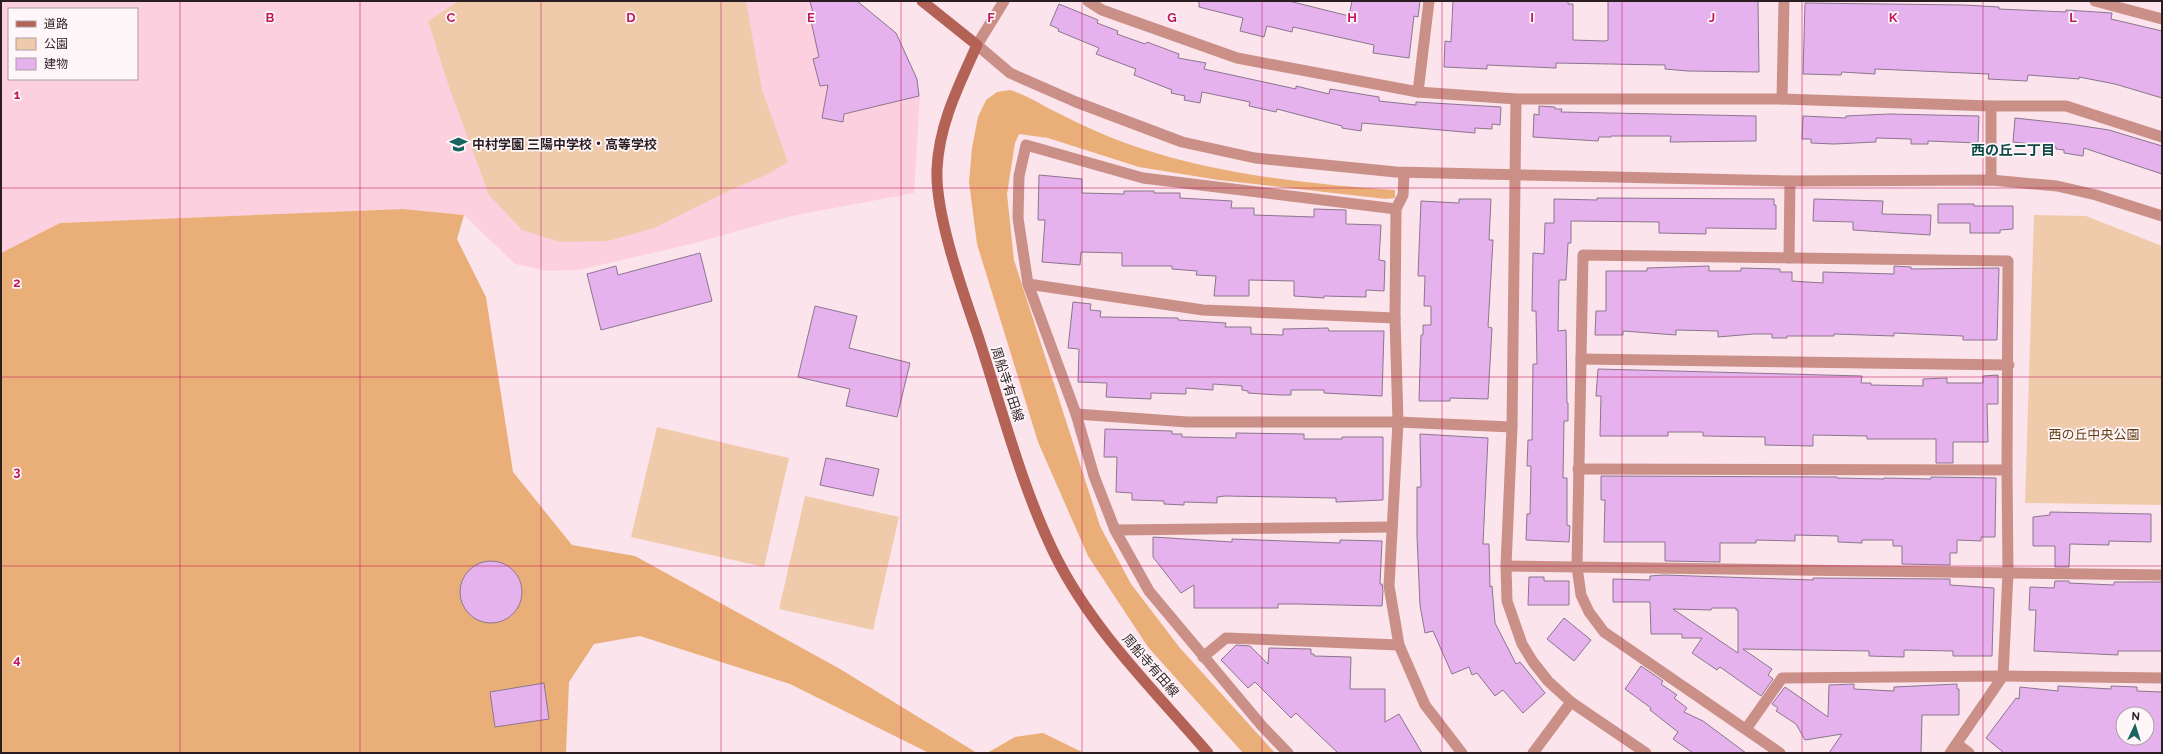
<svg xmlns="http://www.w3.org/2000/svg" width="2163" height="754" viewBox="0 0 2163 754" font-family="Raleway,'Noto Sans JP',sans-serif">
<rect width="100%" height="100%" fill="#fbe4ec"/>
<path fill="#fdd0df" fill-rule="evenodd" d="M1,1h856l41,34 22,60 -6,98 -122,23 -101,28 -112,26 -31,1 -33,-7 -51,-49 -61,-6 -343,14 -59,30zM9,9h128v70h-128z"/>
<g fill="#f0cbab">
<polygon points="459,1 746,1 762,90 788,162 766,175 735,188 654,228 608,241 560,242 522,230 489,195 449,87 428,21"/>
<polygon points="2034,215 2086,216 2162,246 2162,505 2025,503"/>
<polygon points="657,427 789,458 764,567 631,537"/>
<polygon points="805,496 899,517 873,630 779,609"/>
</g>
<g fill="#eaaf78">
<path d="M1010,90c19,6 34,17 52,25 24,12 50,24 75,32 82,28 172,37 258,43v8l-9,1 -167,-19 -80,-13 -91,-29 -29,-4 -4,9 -8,51 7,66 86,266 31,58 49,64 95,105h-32l-95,-106 -60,-91 -50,-114 -61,-198 -8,-62 3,-34 6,-31 8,-17 11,-8z"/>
<polygon points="403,209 464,215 457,239 486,297 513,472 572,545 635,556 840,669 977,753 929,753 790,684 640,636 594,644 569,682 566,753 1,753 1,253 60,223"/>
<polygon points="1043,733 1084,753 987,753 1015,737"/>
</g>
<g fill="#e5b2ed" stroke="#8b768e" fill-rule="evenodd">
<polygon points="810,1 857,1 896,33 917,79 919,96 844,114 843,122 822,118 828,85 820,86 813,59 819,57 811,21 815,21"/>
<polygon points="1199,1 1289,1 1349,16 1352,1 1420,1 1418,17 1414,16 1409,58 1373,53 1374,45 1293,27 1292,32 1267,26 1264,37 1240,31 1243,18 1199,7"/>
<polygon points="1453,1 1568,1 1568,4 1573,4 1573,40 1605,41 1608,40 1608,1 1758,1 1759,72 1688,71 1665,69 1665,65 1556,63 1556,68 1487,65 1487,69 1444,67 1445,41 1451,42"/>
<polygon points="1805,3 1964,5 1999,7 1999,9 2066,12 2066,10 2112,13 2111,19 2162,31 2162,98 2115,84 2079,77 2079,79 2028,75 2027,81 1988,79 1989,74 1875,69 1875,74 1842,72 1841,75 1803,74"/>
<polygon points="1059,4 1098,20 1097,23 1118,31 1117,34 1145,44 1147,42 1179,54 1178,58 1206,63 1204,69 1296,89 1296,86 1329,94 1330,89 1379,97 1379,101 1416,105 1416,102 1501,107 1500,125 1492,124 1492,129 1475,128 1475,133 1362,123 1361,131 1342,128 1342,126 1277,109 1276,112 1249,106 1250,102 1202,92 1200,103 1184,100 1185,96 1171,93 1172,90 1134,75 1136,69 1096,54 1099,48 1058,31 1059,29 1050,25"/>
<polygon points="1539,106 1555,107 1555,109 1562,109 1561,112 1756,116 1756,141 1670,142 1671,136 1611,136 1611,137 1599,137 1598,141 1533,137 1534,114 1539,115"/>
<polygon points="1889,114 1979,116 1978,143 1928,141 1928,144 1911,144 1911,139 1876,138 1876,142 1834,144 1811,143 1811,139 1802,139 1803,116 1846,118 1846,116"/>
<polygon points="2015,118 2070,124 2109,130 2162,146 2162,174 2084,148 2083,156 2064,153 2064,150 2056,149 2056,147 2013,142"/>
<polygon points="1039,175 1082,179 1082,193 1124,194 1124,191 1154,191 1154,193 1180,193 1180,198 1232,201 1231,208 1254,208 1254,215 1314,217 1314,209 1346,210 1346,224 1381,225 1379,260 1385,261 1384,291 1366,290 1366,297 1324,296 1324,298 1294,296 1294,281 1249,280 1249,296 1214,296 1216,276 1196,275 1197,271 1172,269 1172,266 1122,266 1122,253 1081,252 1080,265 1042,262 1045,220 1038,220"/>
<polygon points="1597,198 1774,199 1774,205 1776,205 1776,229 1706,228 1706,234 1659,233 1659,222 1571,221 1571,243 1568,243 1566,280 1559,280 1558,331 1566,330 1567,403 1568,403 1568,421 1564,421 1563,478 1567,478 1567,525 1570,526 1569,542 1526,540 1527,514 1530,514 1531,466 1527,466 1528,440 1532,440 1533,364 1537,364 1536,311 1532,311 1533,253 1544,254 1545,223 1554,223 1554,199 1597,200"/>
<polygon points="1459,199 1491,199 1489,240 1493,240 1488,327 1492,328 1488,399 1450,398 1450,401 1419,401 1421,335 1423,335 1423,325 1431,325 1431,306 1424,306 1425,276 1418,276 1421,201 1459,203"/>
<polygon points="1814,199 1883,201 1882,214 1931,215 1930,235 1853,230 1853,222 1813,221"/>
<polygon points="1938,204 1974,204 1974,206 2013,206 2013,229 2000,230 2000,233 1970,233 1970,223 1938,223"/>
<polygon points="700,253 712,301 601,330 587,274 616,266 618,275"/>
<polygon points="1709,266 1709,271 1741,271 1741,268 1780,269 1780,272 1792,272 1792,281 1823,283 1823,272 1894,274 1894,266 1911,267 1911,269 1999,268 1997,340 1963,340 1963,336 1894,333 1894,336 1834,334 1834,336 1787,336 1787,338 1772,338 1772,334 1753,334 1718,337 1718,331 1676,330 1676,335 1623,331 1623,335 1595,335 1596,311 1606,311 1606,271 1647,271 1647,268"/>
<polygon points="1073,302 1091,304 1090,310 1101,311 1100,317 1178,318 1178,320 1226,323 1225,327 1251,327 1251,334 1283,335 1283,329 1328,328 1329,331 1384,331 1382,396 1324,393 1324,390 1291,390 1291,395 1279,395 1248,393 1248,391 1242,390 1242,386 1213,384 1213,390 1186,388 1186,394 1151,393 1151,399 1106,397 1107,383 1078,382 1079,349 1068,348"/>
<polygon points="815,306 857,316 849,348 910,363 897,417 846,406 850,389 798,377"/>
<polygon points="1598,369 1862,376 1861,383 1871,383 1871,385 1923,386 1923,379 1947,378 1947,383 1983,383 1983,376 1998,375 1998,404 1987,404 1988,442 1953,442 1953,463 1936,463 1936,439 1867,439 1867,436 1813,435 1813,446 1765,445 1765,437 1703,436 1703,432 1668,432 1668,436 1600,436 1601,396 1596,396"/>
<polygon points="1105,429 1172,431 1172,434 1182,434 1182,437 1236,438 1236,433 1304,434 1304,439 1342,439 1342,437 1383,437 1383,500 1336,502 1336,498 1225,496 1217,497 1217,503 1184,502 1184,505 1164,504 1164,501 1132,500 1132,493 1116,492 1117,457 1104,457"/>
<polygon points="1420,434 1488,438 1483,544 1489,544 1490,587 1492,586 1495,623 1516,664 1520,662 1545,693 1523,713 1503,690 1495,696 1477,673 1472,675 1469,667 1452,674 1433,631 1425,633 1420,605 1417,536 1417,487 1421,487"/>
<polygon points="826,458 879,469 873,496 820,485"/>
<polygon points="1601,476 1837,477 1837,478 1884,479 1884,478 1931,479 1931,477 1996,478 1995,537 1981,537 1981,541 1957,540 1957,553 1950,553 1950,565 1902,564 1902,546 1893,546 1893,540 1862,540 1862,543 1838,542 1838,536 1795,535 1795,541 1756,540 1756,543 1720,543 1720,562 1665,561 1665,542 1604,542 1605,500 1601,500"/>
<polygon points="2050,512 2151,514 2151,542 2109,541 2109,545 2070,544 2069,567 2055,567 2055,546 2033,546 2033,517 2050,515"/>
<polygon points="1153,537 1232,542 1232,539 1340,543 1340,540 1382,541 1380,584 1382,584 1383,591 1382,606 1297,604 1278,604 1278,608 1194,608 1194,585 1181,593 1153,557"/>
<circle cx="491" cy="592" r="31"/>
<path d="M1664,575l149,5v-2l137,1v6l44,3 -2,68h-39v-5l-49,-1v7l-35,-1v-5l-126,-2 29,20 -4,6 5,4 -12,17 -41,-29 -3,3 -25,-17 10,-15h-20v-4h-31l-1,-32h-37v-23l37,1v-4zM1712,608h24v2h2v43l-65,-44 38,1z"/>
<polygon points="1529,577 1544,577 1544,581 1569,581 1569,605 1528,605"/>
<polygon points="2055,581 2069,581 2069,583 2114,585 2114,582 2162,582 2162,651 2118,651 2118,655 2034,651 2036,610 2029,610 2030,587 2054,588"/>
<polygon points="1564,618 1591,640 1574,661 1547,639"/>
<polygon points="1236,645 1250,646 1268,664 1269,648 1311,649 1311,654 1314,654 1314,656 1351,657 1350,689 1385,689 1385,722 1399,714 1422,753 1338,753 1296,713 1291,718 1255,682 1248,688 1221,660"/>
<polygon points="1641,666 1663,681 1661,684 1677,695 1674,698 1687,708 1684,712 1703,721 1746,753 1693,753 1673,739 1678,732 1650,710 1651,708 1625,689"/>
<polygon points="544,683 549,719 495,727 490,692"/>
<polygon points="1854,684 1854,689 1894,691 1894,687 1957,684 1957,689 1959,689 1959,715 1922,715 1921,753 1829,753 1842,734 1805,740 1796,724 1776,711 1778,708 1772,704 1785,687 1828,717 1829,685"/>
<path d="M2058,686l53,3v-3l26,1v4l25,1v61h-158l-18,-15 30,-40 3,1 1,-12 38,4zM2123,714h24v24h-24z"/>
</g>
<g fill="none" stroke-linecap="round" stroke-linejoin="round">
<g stroke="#ca9087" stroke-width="11">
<polyline points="1088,1 1102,10 1237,58 1418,92 1516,99"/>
<polyline points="2095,1 2162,19"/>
<polyline points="1418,92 1429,1"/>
<polyline points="1782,99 1784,1"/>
<polyline points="1404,173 1403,195 1396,209 1395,318 1398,422 1389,586 1399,645 1425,705 1462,753"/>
<polyline points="1991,180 1991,106"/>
<polyline points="1789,258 1790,181"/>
<polyline points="1028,284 1203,310 1395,318"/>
<polyline points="1581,359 2009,365"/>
<polyline points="1076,414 1187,422 1398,422 1512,427"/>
<polyline points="1578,469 2007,470"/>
<polyline points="1115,530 1392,527"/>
<polyline points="1506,566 2162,575"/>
<polyline points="1203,657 1226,638 1399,645"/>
<polyline points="1746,729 1782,678 2003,676 2162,678"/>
<polyline points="1957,744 1969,753"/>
<polyline points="1288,753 1262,726 1149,591 1115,530 1094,476 1076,414 1028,284 1018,218 1019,176 1026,145 1143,178 1396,209"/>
<polyline points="1533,753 1571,702"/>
<polyline points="1646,753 1571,702 1548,681 1533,662 1522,644 1507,601 1506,566 1512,427 1516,99 1782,99 1991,106 2066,106 2162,137"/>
<polyline points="1780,753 1604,632 1589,612 1581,595 1577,567 1583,255 2008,261 2007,470 2008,573 2003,676 1950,753"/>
</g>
<polyline stroke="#ca9087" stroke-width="11" points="1004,1 977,45 1010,73 1076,102 1182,142 1255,158 1396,172 1790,181 1991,180 2057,186 2096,195 2162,216"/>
<path stroke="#b46256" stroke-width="11" d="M922,1l55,44c-18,40 -38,79 -40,124 -2,45 25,120 40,164 24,73 45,156 79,224 37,74 99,134 152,196"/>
</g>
<path fill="none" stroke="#c2185b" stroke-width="1" stroke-opacity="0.55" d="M180,1v752M360,1v752M541,1v752M721,1v752M901,1v752M1082,1v752M1262,1v752M1442,1v752M1622,1v752M1802,1v752M1983,1v752M1,188h2161M1,377h2161M1,566h2161"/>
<defs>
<symbol id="school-bare" viewBox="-9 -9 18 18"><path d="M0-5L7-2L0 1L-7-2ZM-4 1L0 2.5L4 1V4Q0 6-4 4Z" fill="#18645e" stroke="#fef6f9" stroke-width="2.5" paint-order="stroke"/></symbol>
</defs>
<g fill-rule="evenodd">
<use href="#school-bare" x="446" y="132" width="25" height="25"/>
</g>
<g text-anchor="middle" stroke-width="3.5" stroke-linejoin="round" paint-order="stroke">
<g font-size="13" font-weight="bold" fill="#2b1e23" stroke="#fef6f9" text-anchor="start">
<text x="472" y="149">中村学園 三陽中学校・高等学校</text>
</g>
<g font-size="13" fill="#2b1e23" stroke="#fef6f9">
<text transform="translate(1008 384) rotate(72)" y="5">周船寺有田線</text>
<text transform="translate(1151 665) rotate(49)" y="5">周船寺有田線</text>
</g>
<g font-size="13" fill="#633c12" stroke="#fef6f9">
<text x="2094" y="439">西の丘中央公園</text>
</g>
<g font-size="14" font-weight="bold" fill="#0c4a45" stroke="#fef6f9">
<text x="2013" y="155">西の丘二丁目</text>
</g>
</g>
<g font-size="13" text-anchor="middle" font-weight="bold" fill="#c2185b" stroke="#fef6f9" stroke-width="3.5" stroke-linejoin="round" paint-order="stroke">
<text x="270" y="22">B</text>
<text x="451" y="22">C</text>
<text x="631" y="22">D</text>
<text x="811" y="22">E</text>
<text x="991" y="22">F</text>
<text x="1172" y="22">G</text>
<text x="1352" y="22">H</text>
<text x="1532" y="22">I</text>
<text x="1712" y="22">J</text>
<text x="1893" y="22">K</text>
<text x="2073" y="22">L</text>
<text x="17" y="99">1</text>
<text x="17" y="287">2</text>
<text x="17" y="476">3</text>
<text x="17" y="664">4</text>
</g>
<rect width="2163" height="754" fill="none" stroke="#2b1e23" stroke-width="4"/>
<rect x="8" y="8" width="130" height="72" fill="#fef6f9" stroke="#aaa0a3"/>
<rect x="16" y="21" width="20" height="6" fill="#b46256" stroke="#aaa0a3"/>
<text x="44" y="28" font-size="12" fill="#2b1e23">道路</text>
<rect x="16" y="38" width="20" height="12" fill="#f0cbab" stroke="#aaa0a3"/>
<text x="44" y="48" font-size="12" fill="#2b1e23">公園</text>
<rect x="16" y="58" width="20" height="12" fill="#e5b2ed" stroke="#aaa0a3"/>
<text x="44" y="68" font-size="12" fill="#2b1e23">建物</text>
<g transform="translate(2135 726) rotate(4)"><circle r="19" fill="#fef6f9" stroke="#aaa0a3"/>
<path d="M0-3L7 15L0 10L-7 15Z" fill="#18645e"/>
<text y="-6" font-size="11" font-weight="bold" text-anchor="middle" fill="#2b1e23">N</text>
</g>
</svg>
